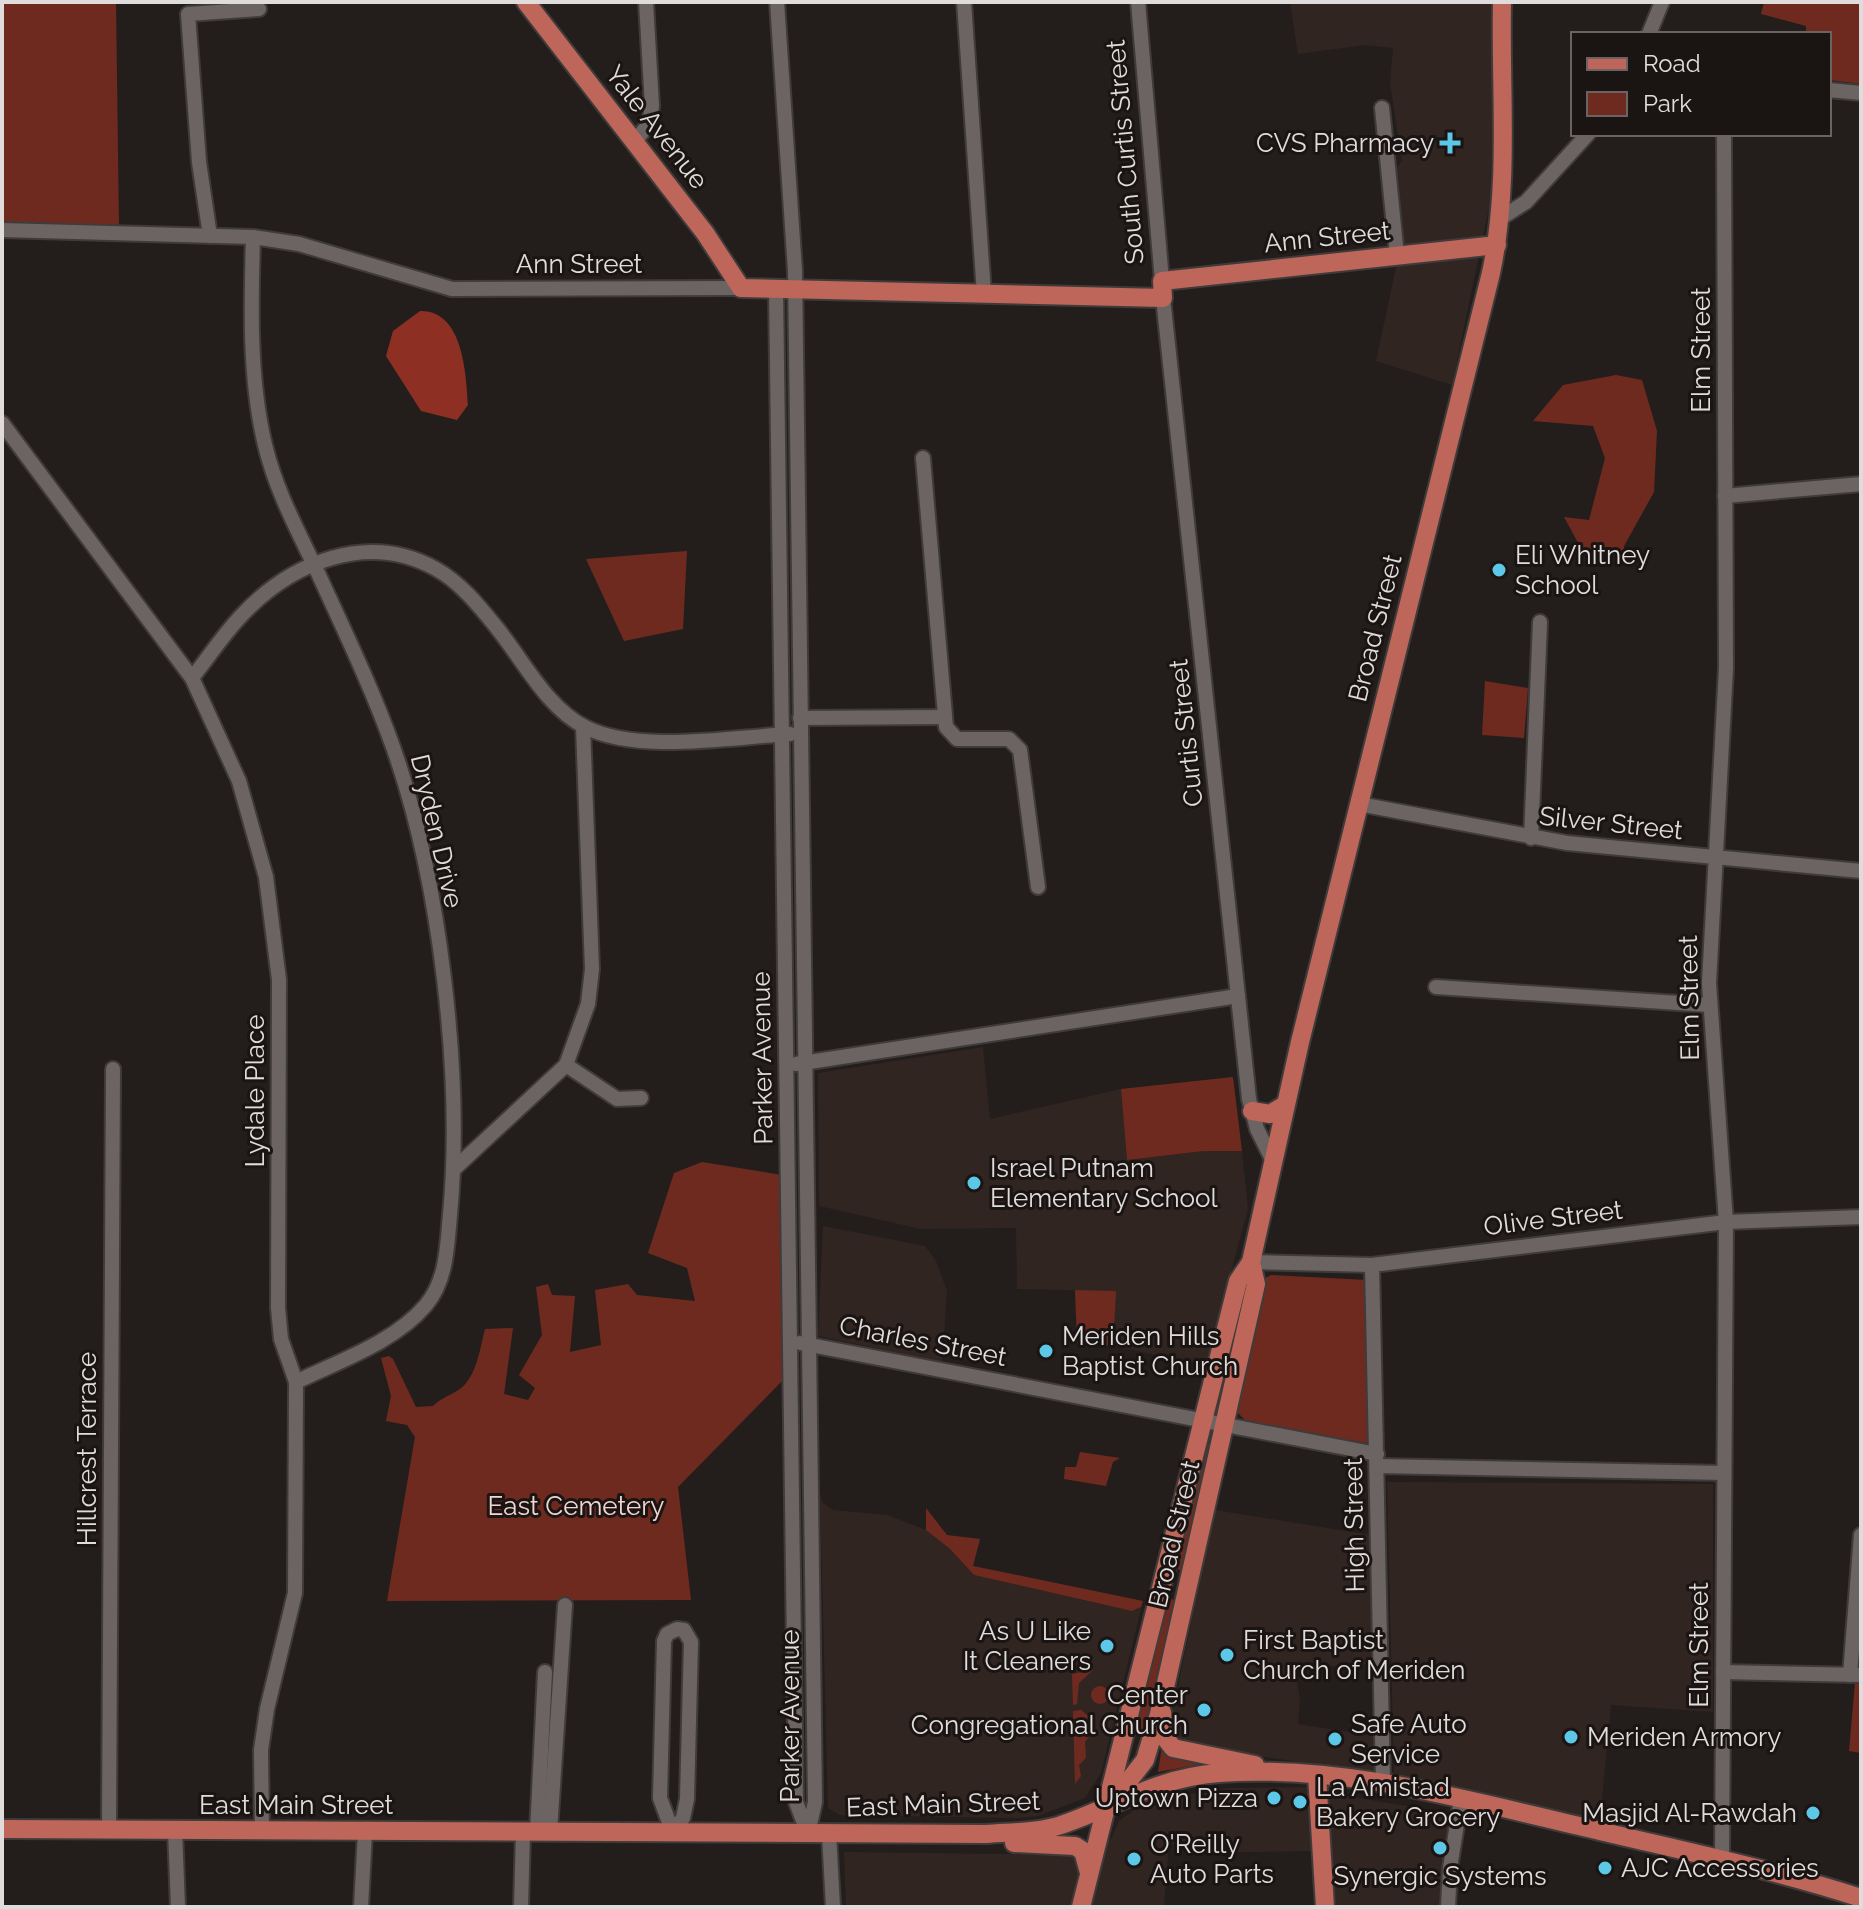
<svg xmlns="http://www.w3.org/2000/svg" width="1863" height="1909" viewBox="0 0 1863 1909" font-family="Raleway,sans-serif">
<rect width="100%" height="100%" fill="#231e1c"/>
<g fill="#312522">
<polygon points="1290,2 1495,2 1490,203 1452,385 1376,361 1401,244 1395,170 1402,161 1390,83 1393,48 1365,45 1298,54"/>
<polygon points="983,1047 990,1119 1121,1089 1127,1160 1204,1151 1242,1151 1248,1209 1206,1365 1113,1346 1115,1291 1017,1289 1016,1228 921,1229 819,1206 818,1073"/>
<polygon points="823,1226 925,1246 936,1261 947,1291 942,1362 818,1336"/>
<polygon points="1387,1482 1713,1484 1713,1712 1611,1705 1600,1820 1394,1774"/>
<polygon points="820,1495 823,1503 833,1510 887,1515 926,1530 950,1549 974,1575 1123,1609 1137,1610 1143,1601 1101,1773 1085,1798 1038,1816 1018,1818 840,1815 828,1808"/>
<polygon points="1215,1510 1371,1535 1371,1664 1295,1668 1300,1701 1298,1724 1373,1736 1376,1772 1191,1747 1176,1740 1169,1728"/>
<polygon points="1312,1787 1311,1851 1191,1853 1169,1842 1164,1907 846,1907 844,1852 1072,1855 1111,1839 1119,1821 1146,1801 1229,1788"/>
<polygon points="1329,1793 1454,1814 1445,1907 1336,1907 1325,1798"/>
</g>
<g fill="#6f2a20">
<polygon points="2,2 116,2 119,230 2,227"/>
<polygon points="1764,2 1861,2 1861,84 1829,80 1829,34 1806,34 1806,26 1761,14"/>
<polygon points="1616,375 1642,380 1657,431 1654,492 1624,546 1624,554 1582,550 1564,517 1589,520 1605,458 1593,426 1533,421 1563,385"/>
<polygon points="687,551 683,629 624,641 586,559"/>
<polygon points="1485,681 1528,688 1524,738 1482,735"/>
<polygon points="1233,1077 1242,1151 1204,1151 1127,1160 1121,1089"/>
<path d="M702,1162l80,13 2,204 -106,108 13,113 -304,1 28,-164 -8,-12 -21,-4 5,-25 -10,-38 8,-2 4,3 23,48 17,-1c8,-8 18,-11 27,-17 17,-13 20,-41 25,-60l28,-1 -9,66 24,6 7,-12 -16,-13 23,-40 -6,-48 12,-3 4,11 23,1 -5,56 31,-7 -6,-55 33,-6 9,11 58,6 -8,-33 -39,-15 26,-80z"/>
<polygon points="1271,1275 1367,1280 1370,1439 1366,1443 1246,1421 1235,1410 1264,1279"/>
<polygon points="1075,1290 1116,1291 1113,1346 1077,1343"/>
<polygon points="1209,1444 1212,1447 1184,1569 1181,1571 1175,1567 1205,1445"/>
<polygon points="1080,1452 1120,1458 1113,1462 1106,1486 1064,1479 1065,1467 1076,1467"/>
<polygon points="926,1508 947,1535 980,1539 973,1566 1143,1601 1141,1607 1132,1611 974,1575 950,1549 926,1530"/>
<polygon points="1172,1599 1177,1603 1144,1738 1138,1735 1132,1738 1166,1602"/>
<polygon points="1093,1670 1079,1683 1077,1704 1073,1705 1072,1674"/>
<polygon points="1855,1683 1861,1684 1861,1753 1849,1751"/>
<circle cx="1100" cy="1695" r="9"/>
<polygon points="1081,1710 1092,1719 1088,1725 1092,1732 1085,1742 1086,1758 1079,1765 1081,1776 1075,1784 1073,1711"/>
<polygon points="1162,1746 1207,1763 1158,1772"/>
</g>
<path fill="#8d3023" d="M420,311c43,-1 46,62 48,94l-11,15 -36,-9 -35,-55 7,-25z"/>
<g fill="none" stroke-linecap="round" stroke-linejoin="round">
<defs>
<g id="minor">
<polyline points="777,2 795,271 815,1802 808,1834"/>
<polyline points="964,2 984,294"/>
<polyline points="1138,2 1162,281"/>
<polyline points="1649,34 1662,2"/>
<polyline points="1829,90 1861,93"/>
<polyline points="1382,108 1397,256"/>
<polyline points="635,141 649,124 652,106 646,2"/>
<polyline points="1501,218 1526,202 1588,134"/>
<polyline points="2,230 253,237 299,244 452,289 741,288"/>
<polyline points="210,236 199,162 188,14 259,9"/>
<path d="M253,237c-2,68 -4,142 12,208 11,46 33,86 53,128 26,57 54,115 75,174 47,132 70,329 57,468 -3,31 -3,65 -24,90 -31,37 -87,56 -130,77"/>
<polyline points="776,289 796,1802 808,1834"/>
<polyline points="1163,298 1249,1099 1257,1129 1272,1159"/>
<polyline points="2,423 192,678 239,781 266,877 279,980 278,1308 281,1339 296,1382 295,1593 267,1709 261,1750 262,1831"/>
<polyline points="923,458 946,727 957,739 1009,739 1020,750 1038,887"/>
<polyline points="1725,496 1861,484"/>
<path d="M192,678c16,-20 31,-43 49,-62 50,-54 127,-85 195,-47 24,13 44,38 61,59 26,32 50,80 88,99 53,27 147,10 205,7"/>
<polyline points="800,718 944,717"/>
<polyline points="1359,804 1567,843 1861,871"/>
<polyline points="1531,838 1540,622"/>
<polyline points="1436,987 1709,1005"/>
<polyline points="796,1064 1238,996"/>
<polyline points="566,1065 617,1099 641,1098"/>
<polyline points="454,1169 566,1065 588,1004 592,969 583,726"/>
<polyline points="1251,1262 1372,1265 1726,1222 1861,1217"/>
<polyline points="1372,1265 1383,1783"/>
<polyline points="800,1343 1377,1454"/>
<polyline points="1377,1466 1724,1473"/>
<polygon points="677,1629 684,1630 691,1642 687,1799 683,1818 673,1833 660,1798 664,1641 667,1634"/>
<polyline points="1723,1672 1861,1675"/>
<polyline points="1850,1675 1861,1535"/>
<polyline points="109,1830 113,1069"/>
<polyline points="175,1830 178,1907"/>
<polyline points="550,1831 565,1605"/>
<polyline points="537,1832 545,1672"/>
<polyline points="829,1834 833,1907"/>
<polyline points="1722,1861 1726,1222 1709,983 1726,668 1724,134"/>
<polyline points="361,1907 365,1832"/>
<polyline points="521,1907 523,1832"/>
<polyline points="1448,1907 1450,1868 1461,1799"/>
</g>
<g id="major">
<polyline points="526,2 705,233 741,288 1163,298 1162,281 1497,245"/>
<polyline points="1252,1111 1270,1114 1285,1105"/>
<polyline points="1162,1712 1166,1739 1173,1748 1255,1765"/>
<polyline points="1317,1775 1325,1907"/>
<polyline points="1116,1797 1145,1760 1159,1714 1256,1284 1251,1262"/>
<path d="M2,1829l984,5c24,-2 49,-1 72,-8 58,-19 96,-48 161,-53 127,-9 255,29 377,57 88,21 179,40 265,68"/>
<polyline points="1014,1843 1075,1846 1083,1851 1089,1873"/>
<path d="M1081,1907l157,-626 13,-19 49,-220 191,-769c19,-90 9,-180 11,-271"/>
</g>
</defs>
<use href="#minor" stroke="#3f3b3a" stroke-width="18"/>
<use href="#major" stroke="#3f3b3a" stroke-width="22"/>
<use href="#minor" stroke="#6b6463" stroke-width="14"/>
<use href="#major" stroke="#be6659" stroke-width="18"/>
</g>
<g fill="#5cc7e7" stroke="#1a1413" stroke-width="3">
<path d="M1446 131h8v8h8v8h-8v8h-8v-8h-8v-8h8z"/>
<circle cx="1499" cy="570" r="8"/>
<circle cx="974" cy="1183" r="8"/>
<circle cx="1046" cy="1351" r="8"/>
<circle cx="1107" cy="1646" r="8"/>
<circle cx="1227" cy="1655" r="8"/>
<circle cx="1204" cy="1710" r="8"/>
<circle cx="1571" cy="1737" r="8"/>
<circle cx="1335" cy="1739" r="8"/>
<circle cx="1274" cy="1798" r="8"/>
<circle cx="1300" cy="1802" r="8"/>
<circle cx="1813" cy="1813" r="8"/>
<circle cx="1440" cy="1848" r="8"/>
<circle cx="1134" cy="1859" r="8"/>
<circle cx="1605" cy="1868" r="8"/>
</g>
<g text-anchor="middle" stroke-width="6" stroke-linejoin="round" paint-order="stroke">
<g font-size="26" fill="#e0dcdb" stroke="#1a1413">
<text transform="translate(657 127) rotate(52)" y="9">Yale Avenue</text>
<text transform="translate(1125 152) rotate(-95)" y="9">South Curtis Street</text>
<text transform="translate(1327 237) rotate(-6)" y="9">Ann Street</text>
<text x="579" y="273">Ann Street</text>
<text transform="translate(1701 350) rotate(-90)" y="9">Elm Street</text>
<text transform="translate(1375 628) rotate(-76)" y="9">Broad Street</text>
<text transform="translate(1186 733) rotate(-96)" y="9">Curtis Street</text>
<text transform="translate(1611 823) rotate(6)" y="9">Silver Street</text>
<text transform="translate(437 831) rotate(77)" y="9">Dryden Drive</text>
<text transform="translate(1689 998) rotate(-91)" y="9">Elm Street</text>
<text transform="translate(762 1058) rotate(-91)" y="9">Parker Avenue</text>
<text transform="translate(255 1091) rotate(-90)" y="9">Lydale Place</text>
<text transform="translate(1553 1218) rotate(-7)" y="9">Olive Street</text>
<text transform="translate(923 1341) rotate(11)" y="9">Charles Street</text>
<text transform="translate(87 1449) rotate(-90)" y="9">Hillcrest Terrace</text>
<text transform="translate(1354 1525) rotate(-91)" y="9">High Street</text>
<text transform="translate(1174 1534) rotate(-77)" y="9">Broad Street</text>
<text transform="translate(1699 1645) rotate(-90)" y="9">Elm Street</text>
<text transform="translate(790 1716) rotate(-90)" y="9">Parker Avenue</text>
<text transform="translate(943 1804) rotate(-2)" y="9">East Main Street</text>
<text x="296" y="1814">East Main Street</text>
</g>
<g font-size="26" fill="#e0dcdb" stroke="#1a1413" text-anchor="start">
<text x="1434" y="152" text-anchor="end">CVS Pharmacy</text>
<text x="1515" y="564">Eli Whitney<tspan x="1515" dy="30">School</tspan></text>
<text x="990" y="1177">Israel Putnam<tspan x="990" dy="30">Elementary School</tspan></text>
<text x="1062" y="1345">Meriden Hills<tspan x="1062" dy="30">Baptist Church</tspan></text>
<text x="1091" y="1640" text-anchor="end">As U Like<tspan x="1091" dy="30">It Cleaners</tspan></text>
<text x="1243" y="1649">First Baptist<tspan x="1243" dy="30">Church of Meriden</tspan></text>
<text x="1188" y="1704" text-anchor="end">Center<tspan x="1188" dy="30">Congregational Church</tspan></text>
<text x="1351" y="1733">Safe Auto<tspan x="1351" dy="30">Service</tspan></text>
<text x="1587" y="1746">Meriden Armory</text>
<text x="1316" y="1796">La Amistad<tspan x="1316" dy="30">Bakery Grocery</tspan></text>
<text x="1258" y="1807" text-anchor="end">Uptown Pizza</text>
<text x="1797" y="1822" text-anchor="end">Masjid Al-Rawdah</text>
<text x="1150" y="1853">O'Reilly<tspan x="1150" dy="30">Auto Parts</tspan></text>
<text x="1621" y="1877">AJC Accessories</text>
<text x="1440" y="1885" text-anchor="middle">Synergic Systems</text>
</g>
<g font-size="26" fill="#f1d5d0" stroke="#1a1413">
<text x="576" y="1515">East Cemetery</text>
</g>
</g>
<rect width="1863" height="1909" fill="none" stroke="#e0dcdb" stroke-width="8"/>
<rect x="1571" y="32" width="260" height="104" fill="#1a1413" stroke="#696463" stroke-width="2"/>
<rect x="1587" y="58" width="40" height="12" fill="#be6659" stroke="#696463" stroke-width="2"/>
<text x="1643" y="72" font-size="24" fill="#e0dcdb">Road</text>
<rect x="1587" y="92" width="40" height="24" fill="#6f2a20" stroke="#696463" stroke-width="2"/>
<text x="1643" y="112" font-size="24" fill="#e0dcdb">Park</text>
</svg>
